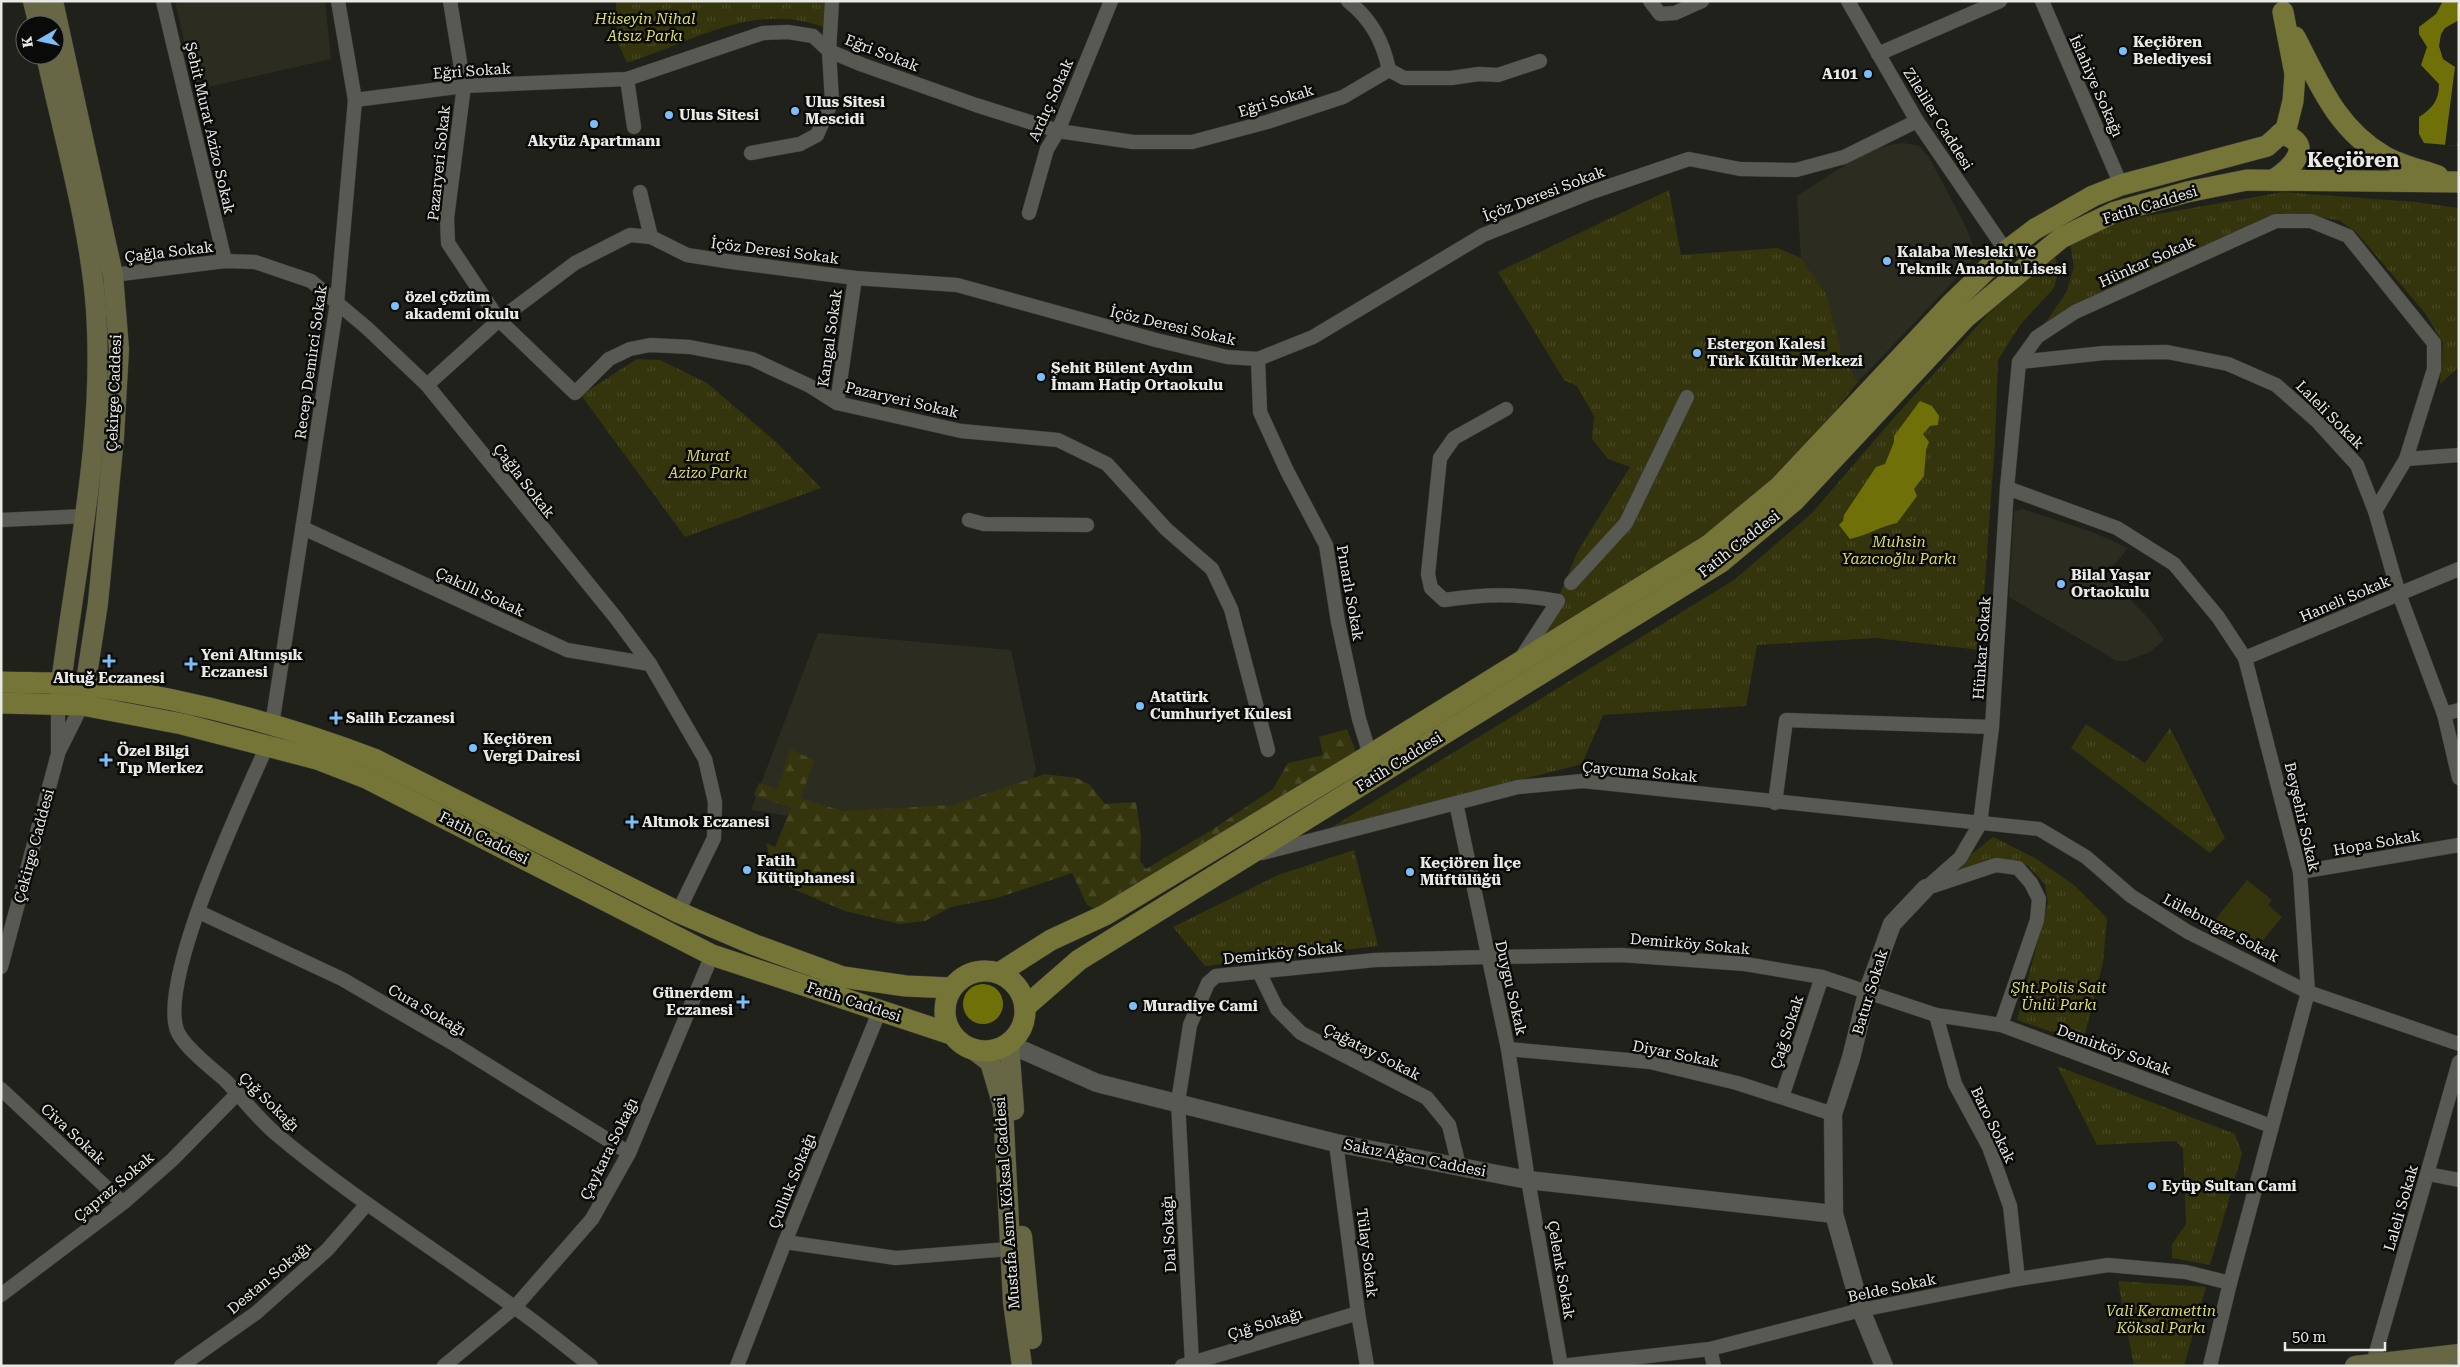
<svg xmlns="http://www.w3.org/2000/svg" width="2460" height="1367" viewBox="0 0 2460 1367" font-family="'Roboto Serif',serif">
<defs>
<pattern id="forest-firs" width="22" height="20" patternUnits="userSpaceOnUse" patternTransform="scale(1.25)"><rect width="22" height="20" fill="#34350c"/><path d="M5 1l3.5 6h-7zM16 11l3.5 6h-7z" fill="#484924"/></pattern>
<pattern id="park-tufts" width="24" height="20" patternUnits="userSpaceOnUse" patternTransform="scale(1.25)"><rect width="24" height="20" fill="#34350c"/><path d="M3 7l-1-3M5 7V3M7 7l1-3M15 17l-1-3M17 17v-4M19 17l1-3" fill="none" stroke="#484924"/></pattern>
</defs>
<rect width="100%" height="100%" fill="#20211b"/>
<g fill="#2c2c21">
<polygon points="175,1 325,1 331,59 195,90"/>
<polygon points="1904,143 1919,146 1929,157 1966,227 1972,242 1973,253 1970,264 1858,382 1843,359 1827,295 1801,258 1797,196 1864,153 1889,145"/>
<polygon points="2023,509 2092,532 2128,548 2104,577 2121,590 2151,621 2164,640 2150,652 2126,661 2117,661 2009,597 2014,511"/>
<polygon points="818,633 1011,650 1036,769 1026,799 847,825 751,810"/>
</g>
<polygon fill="#34350c" points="2247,880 2272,900 2268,905 2282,917 2257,948 2242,936 2238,941 2214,921"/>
<polygon fill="url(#forest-firs)" points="1347,729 1358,757 1097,910 1087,905 1072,873 997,898 951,907 925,921 900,924 845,911 793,889 779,880 771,863 766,843 775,847 791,808 754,795 759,783 778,789 790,749 814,760 801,798 842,811 952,805 1045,774 1077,778 1090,785 1105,804 1136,802 1141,835 1140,861 1146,869 1210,831 1273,789 1288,763 1323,755 1319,737"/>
<g fill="url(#park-tufts)">
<path d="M828,1l-2,27c-70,-28 -134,14 -199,35l-9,-20 -2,-41z"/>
<polygon points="1669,190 1681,255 1778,248 1801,258 1827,295 1843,359 1858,382 1809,445 1706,542 1538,645 1578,551 1630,467 1608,459 1592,439 1594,416 1577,386 1564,380 1498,272"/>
<polygon points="2284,192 2415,202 2459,208 2459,367 2440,384 2443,343 2425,313 2357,233 2339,220 2308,216 2278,213 2044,325 2066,293 2074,267 2070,243 2123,220"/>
<polygon points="2055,256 2059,269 2054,288 2020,325 1998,360 1995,443 1980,650 1876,638 1757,645 1746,706 1603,715 1582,764 1329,829 1734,580 1812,513 1892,420 1988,314"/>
<polygon points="637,359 660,360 707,383 775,441 821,488 685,537 581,395"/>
<polygon points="2086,724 2145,763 2170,728 2225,838 2210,853 2071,748"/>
<polygon points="1993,837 2035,858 2074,885 2107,918 2103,962 2083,1042 2017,1020 2048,902 2045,884 2027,865 2008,859 1992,859 1954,872 1969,856"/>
<polygon points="1354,850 1378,946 1205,966 1173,927 1278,875"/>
<polygon points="2057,1066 2235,1134 2242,1154 2210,1265 2172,1258 2172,1244 2186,1224 2183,1149 2176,1141 2097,1145"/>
<polygon points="2118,1281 2206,1287 2184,1366 2134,1366"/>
</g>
<g fill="#707008">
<path d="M2443,1h12l4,4v141l-35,-3 -5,-9v-17c14,-9 20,-17 20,-33l-18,-19 6,-18 -8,-13v-7l17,-13z"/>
<path d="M1920,401l12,5 7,10 -1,9 -8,1 -7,8 6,8 -3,8 -2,26 -10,13 3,7 -20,27c-16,3 -29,12 -47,16l-11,-14 4,-4 1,-6 32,-48 9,-3 9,-22v-6z"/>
<circle cx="983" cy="1004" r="20"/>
</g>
<polygon fill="#20211b" points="2459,20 2459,135 2457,146 2445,145 2455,67 2443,59 2439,46 2441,34 2445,28"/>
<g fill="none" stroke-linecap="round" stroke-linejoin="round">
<defs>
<g id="minor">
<polyline points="163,1 225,261"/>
<polyline points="450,1 464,86 447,218 448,243 499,320 575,393 609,359 630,349 650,345 690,347 752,359 810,386 837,403 961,431 1058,440 1107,464 1166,529 1212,569 1231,609 1268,750"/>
<path d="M1348,1c23,18 35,40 41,69l15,8h47l28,-4 19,1 42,-14"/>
<polyline points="1650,1 1660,14 1675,13 1702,1"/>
<polyline points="1848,1 1917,121 2006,251"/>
<polyline points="2042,1 2121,185"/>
<polyline points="1878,54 2000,1"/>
<polyline points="627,79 634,127"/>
<polyline points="355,100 464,86 627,79 763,33 788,32 813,36 829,51 863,65 976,105 1058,131 1133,142 1192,142 1267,122 1343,97 1389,70"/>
<polyline points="751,153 800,144 817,135 832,101 829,51 832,1"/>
<polyline points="640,192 651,237"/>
<polyline points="1029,213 1047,149 1058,131 1111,1"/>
<polyline points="113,275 225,261 255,262 311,281 367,328 427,385 616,618 650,664 705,759 715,802 714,838 678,912"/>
<polyline points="1258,359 1260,412 1287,471 1326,545 1338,622 1359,719 1370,755"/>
<polyline points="2019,362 2104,353 2167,352 2228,364 2276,385 2317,421 2357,465 2375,511 2399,594 2444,714 2459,778"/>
<polyline points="427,385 499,320 575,263 630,235 651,237 687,255 732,262 855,278 957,285 1156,340 1227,357 1258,359 1313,337 1483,235 1589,193 1689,159 1740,169 1796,170 1844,157 1917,121"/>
<polyline points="837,403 855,278"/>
<path d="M1506,409l-52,29 -14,20 -12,116 3,14 13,12c41,-6 72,-7 114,1l-37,57"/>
<polyline points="2406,459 2459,455"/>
<polyline points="2007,488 2117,528 2174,564 2218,617 2245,658 2300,872 2308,992 2230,1283 2210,1366"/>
<polyline points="1,520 86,516"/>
<polyline points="969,520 984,524 1087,525"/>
<polyline points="303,528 567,650 650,664"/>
<polyline points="1571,583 1626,523 1687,397"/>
<polyline points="2245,658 2459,569"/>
<polyline points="2444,714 2459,710"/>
<polyline points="272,725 337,303 355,100 338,1"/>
<path d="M267,746c-25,56 -105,225 -91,281 3,16 35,41 48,52 18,18 33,39 52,55 75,63 159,115 238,173 26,18 51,39 77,59"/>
<polyline points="59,751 82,705"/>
<polyline points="1456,803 1508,1049 1528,1180 1561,1366"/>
<polyline points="1775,803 1786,720 1992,727"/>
<polyline points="1262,853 1518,787 1583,781 2039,829 2086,857 2131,896 2188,932 2308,992 2459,1044"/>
<polyline points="2300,872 2459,845"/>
<polyline points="1933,886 1996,865 2018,868 2031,883 2039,899 2037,920 2001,1025"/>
<polyline points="1926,888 1960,858 1980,824 1992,727 2007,488 2019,362 2037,337 2075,312 2276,221 2311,221 2348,236 2434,343 2434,369 2406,459 2375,511"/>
<polyline points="199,912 342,979 454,1044 629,1153"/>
<polyline points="1,967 58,754 58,705"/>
<polyline points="1259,972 1277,1009 1301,1033 1427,1098 1449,1125 1459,1166"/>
<polyline points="1936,1015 1955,1084 1989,1147 2010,1206 2018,1279"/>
<polyline points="1508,1049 1650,1062 1737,1083 1833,1114"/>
<polyline points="1,1089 123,1203"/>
<polyline points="1782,1097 1822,977"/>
<polyline points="1336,1143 1358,1313 1367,1366"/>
<polyline points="2428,1174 2459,1180"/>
<polyline points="785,1242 896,1258 1009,1249"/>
<polyline points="1,1295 123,1203 172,1160 238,1093"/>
<polyline points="1710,1349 1714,1366"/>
<polyline points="1192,1363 1178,1102 1190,1025 1208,983 1216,976 1375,960 1487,957 1621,955 1745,964 1822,977 1936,1015 2001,1025 2271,1126"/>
<polyline points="2373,1363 2459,1062"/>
<polyline points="181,1366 256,1313 327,1250 367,1204"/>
<polyline points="444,1366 515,1307 592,1219 629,1153 712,955"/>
<polyline points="737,1366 785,1242 880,1010"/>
<polyline points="1182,1366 1358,1313"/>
<polyline points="1561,1366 1710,1349 1861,1310 2018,1279 2108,1265 2186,1272 2230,1283"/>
</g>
<g id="tertiary">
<polyline points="1009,1044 1097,1083 1336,1143 1528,1180 1834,1214"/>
<polyline points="1884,1366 1861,1310 1834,1214 1833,1114 1851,1058 1867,993 1892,924 1926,888"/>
</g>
<g id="secondary">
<polyline points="33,1 39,25"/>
<polyline points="53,1 113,275 119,349 114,437 98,603 83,701"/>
<path d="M46,55c18,83 44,171 50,255 9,132 -22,260 -37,390"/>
<polyline points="1009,1044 1014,1110"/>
<polyline points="974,1050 990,1062 1003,1106 1013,1302 1022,1366"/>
<polyline points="1022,1236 1032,1339"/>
<polyline points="2355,1366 2459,1354"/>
</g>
<g id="primary">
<path d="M2295,37c24,46 41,91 89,119 15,9 37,14 54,20"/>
<path d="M2273,180c19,-11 44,-38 7,-46"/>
<path d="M1,682c28,1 56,0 84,3 97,13 197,39 289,74l304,153 77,33 88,32 63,9 45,2"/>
<polyline points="1,703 82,705 182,724 317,759 366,778 712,955 951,1034"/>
<circle cx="985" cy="1011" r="40"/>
<polyline points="999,973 1051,940 1105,915 1370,755 1709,545 1780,486 1951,304 2006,251 2035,229 2093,196 2121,185 2267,146 2286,129 2293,101 2295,74 2283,12"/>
<polyline points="1025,1007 1079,960 1721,562 1794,501 1965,318 2061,238 2115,212 2187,192 2247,180 2459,182"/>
</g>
</defs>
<use href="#minor" stroke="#3b3b37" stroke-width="15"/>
<use href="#tertiary" stroke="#3b3b37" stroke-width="19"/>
<use href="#secondary" stroke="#3b3b37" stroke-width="21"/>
<use href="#primary" stroke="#3b3b37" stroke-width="22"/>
<use href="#minor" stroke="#595953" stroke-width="14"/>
<use href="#tertiary" stroke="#595953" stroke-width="18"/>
<use href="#secondary" stroke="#676745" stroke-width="20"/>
<use href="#primary" stroke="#757537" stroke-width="21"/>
</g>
<g fill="#7bbef8" stroke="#0a0a08" stroke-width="2">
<circle cx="2123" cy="51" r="5"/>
<circle cx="1868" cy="74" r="5"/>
<circle cx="795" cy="111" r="5"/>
<circle cx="669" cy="115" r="5"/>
<circle cx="594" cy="124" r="5"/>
<circle cx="1887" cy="261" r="5"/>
<circle cx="395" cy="306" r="5"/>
<circle cx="1697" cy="353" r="5"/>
<circle cx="1041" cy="377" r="5"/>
<circle cx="2061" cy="584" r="5"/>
<path d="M106.5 653.5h5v5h5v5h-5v5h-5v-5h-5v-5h5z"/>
<path d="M188.5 656.5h5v5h5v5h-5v5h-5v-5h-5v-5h5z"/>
<circle cx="1140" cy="706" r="5"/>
<path d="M333.5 710.5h5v5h5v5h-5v5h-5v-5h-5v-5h5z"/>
<circle cx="473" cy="748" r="5"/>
<path d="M103.5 752.5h5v5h5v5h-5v5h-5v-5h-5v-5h5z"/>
<path d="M629.5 814.5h5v5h5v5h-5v5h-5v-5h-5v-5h5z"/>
<circle cx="747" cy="870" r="5"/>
<circle cx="1410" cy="872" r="5"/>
<path d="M740.5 994.5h5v5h5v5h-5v5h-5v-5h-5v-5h5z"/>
<circle cx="1133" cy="1006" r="5"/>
<circle cx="2152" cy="1186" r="5"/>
</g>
<g text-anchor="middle" stroke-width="5" stroke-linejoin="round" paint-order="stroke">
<g font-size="15" font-style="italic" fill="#dbdd64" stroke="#0a0a08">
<text x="645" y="24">Hüseyin Nihal<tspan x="645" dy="17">Atsız Parkı</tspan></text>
<text x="708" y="461">Murat<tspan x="708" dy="17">Azizo Parkı</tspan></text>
<text x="1899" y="547">Muhsin<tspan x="1899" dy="17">Yazıcıoğlu Parkı</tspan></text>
<text x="2059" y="993">Şht.Polis Sait<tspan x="2059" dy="17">Ünlü Parkı</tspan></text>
<text x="2161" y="1316">Vali Keramettin<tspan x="2161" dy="17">Köksal Parkı</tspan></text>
</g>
<g font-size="15" font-weight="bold" fill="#e9eae6" stroke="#0a0a08" text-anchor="start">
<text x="2133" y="47">Keçiören<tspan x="2133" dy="17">Belediyesi</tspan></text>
<text x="1858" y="79" text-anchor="end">A101</text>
<text x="805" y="107">Ulus Sitesi<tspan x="805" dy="17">Mescidi</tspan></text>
<text x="679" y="120">Ulus Sitesi</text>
<text x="594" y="146" text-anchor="middle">Akyüz Apartmanı</text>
<text x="1897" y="257">Kalaba Mesleki Ve<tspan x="1897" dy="17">Teknik Anadolu Lisesi</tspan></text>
<text x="405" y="302">özel çözüm<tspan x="405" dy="17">akademi okulu</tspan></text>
<text x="1707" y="349">Estergon Kalesi<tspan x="1707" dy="17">Türk Kültür Merkezi</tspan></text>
<text x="1051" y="373">Şehit Bülent Aydın<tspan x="1051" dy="17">İmam Hatip Ortaokulu</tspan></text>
<text x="2071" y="580">Bilal Yaşar<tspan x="2071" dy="17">Ortaokulu</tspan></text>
<text x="201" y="660">Yeni Altınışık<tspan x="201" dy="17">Eczanesi</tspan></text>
<text x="109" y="683" text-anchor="middle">Altuğ Eczanesi</text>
<text x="1150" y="702">Atatürk<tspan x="1150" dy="17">Cumhuriyet Kulesi</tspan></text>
<text x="346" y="723">Salih Eczanesi</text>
<text x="483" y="744">Keçiören<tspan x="483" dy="17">Vergi Dairesi</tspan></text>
<text x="117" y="756">Özel Bilgi<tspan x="117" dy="17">Tıp Merkez</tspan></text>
<text x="642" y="827">Altınok Eczanesi</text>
<text x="757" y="866">Fatih<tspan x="757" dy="17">Kütüphanesi</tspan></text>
<text x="1420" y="868">Keçiören İlçe<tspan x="1420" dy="17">Müftülüğü</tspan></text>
<text x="733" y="998" text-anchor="end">Günerdem<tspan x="733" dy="17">Eczanesi</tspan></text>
<text x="1143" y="1011">Muradiye Cami</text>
<text x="2162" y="1191">Eyüp Sultan Cami</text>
</g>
<g font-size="15" fill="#e9eae6" stroke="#0a0a08">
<text transform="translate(882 53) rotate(21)" y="5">Eğri Sokak</text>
<text transform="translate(472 71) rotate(-4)" y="5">Eğri Sokak</text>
<text transform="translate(2096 86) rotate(66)" y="5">İslahiye Sokağı</text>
<text transform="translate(1051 100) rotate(-66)" y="5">Ardıç Sokak</text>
<text transform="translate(1276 101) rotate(-17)" y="5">Eğri Sokak</text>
<text transform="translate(1938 119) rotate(58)" y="5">Zileliler Caddesi</text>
<text transform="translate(210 128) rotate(77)" y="5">Şehit Murat Azizo Sokak</text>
<text transform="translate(439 163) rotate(-84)" y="5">Pazaryeri Sokak</text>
<text transform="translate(1544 194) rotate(-21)" y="5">İçöz Deresi Sokak</text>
<text transform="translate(2150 205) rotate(-17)" y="5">Fatih Caddesi</text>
<text transform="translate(775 251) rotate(7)" y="5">İçöz Deresi Sokak</text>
<text transform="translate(169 252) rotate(-7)" y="5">Çağla Sokak</text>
<text transform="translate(2147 262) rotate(-24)" y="5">Hünkar Sokak</text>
<text transform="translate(1173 326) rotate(13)" y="5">İçöz Deresi Sokak</text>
<text transform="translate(830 338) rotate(-82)" y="5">Kangal Sokak</text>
<text transform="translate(311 362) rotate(-82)" y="5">Recep Demirci Sokak</text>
<text transform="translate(114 393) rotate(-88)" y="5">Çekirge Caddesi</text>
<text transform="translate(902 400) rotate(13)" y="5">Pazaryeri Sokak</text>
<text transform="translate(2330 415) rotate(45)" y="5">Laleli Sokak</text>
<text transform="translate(524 481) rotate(52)" y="5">Çağla Sokak</text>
<text transform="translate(1739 544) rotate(-38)" y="5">Fatih Caddesi</text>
<text transform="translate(480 592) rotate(25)" y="5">Çakıllı Sokak</text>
<text transform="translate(1350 593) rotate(80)" y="5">Pınarlı Sokak</text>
<text transform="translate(2345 599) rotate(-23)" y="5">Haneli Sokak</text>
<text transform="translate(1982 648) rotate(-86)" y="5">Hünkar Sokak</text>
<text transform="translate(1399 762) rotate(-32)" y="5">Fatih Caddesi</text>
<text transform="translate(1640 772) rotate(5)" y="5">Çaycuma Sokak</text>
<text transform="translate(2302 817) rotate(77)" y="5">Beyşehir Sokak</text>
<text transform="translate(484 838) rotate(27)" y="5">Fatih Caddesi</text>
<text transform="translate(2377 843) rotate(-10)" y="5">Hopa Sokak</text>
<text transform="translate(34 846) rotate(-75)" y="5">Çekirge Caddesi</text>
<text transform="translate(2221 928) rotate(28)" y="5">Lüleburgaz Sokak</text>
<text transform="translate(1690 944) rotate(5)" y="5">Demirköy Sokak</text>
<text transform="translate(1283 953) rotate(-6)" y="5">Demirköy Sokak</text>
<text transform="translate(1511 988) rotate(77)" y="5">Duygu Sokak</text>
<text transform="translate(1870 992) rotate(-73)" y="5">Batur Sokak</text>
<text transform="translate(854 1002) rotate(18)" y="5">Fatih Caddesi</text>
<text transform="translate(427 1010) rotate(30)" y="5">Cura Sokağı</text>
<text transform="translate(1787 1032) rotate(-72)" y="5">Çağ Sokak</text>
<text transform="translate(2114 1050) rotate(20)" y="5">Demirköy Sokak</text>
<text transform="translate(1372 1052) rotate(27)" y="5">Çağatay Sokak</text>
<text transform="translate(1676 1054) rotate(11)" y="5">Diyar Sokak</text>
<text transform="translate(269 1102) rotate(44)" y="5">Çığ Sokağı</text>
<text transform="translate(1993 1125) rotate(64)" y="5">Baro Sokak</text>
<text transform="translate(73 1134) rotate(43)" y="5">Civa Sokak</text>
<text transform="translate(609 1149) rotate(-64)" y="5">Çaykara Sokağı</text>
<text transform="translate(1415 1158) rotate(11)" y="5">Sakız Ağacı Caddesi</text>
<text transform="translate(792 1181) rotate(-68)" y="5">Çulluk Sokağı</text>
<text transform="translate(114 1187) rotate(-40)" y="5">Çapraz Sokak</text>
<text transform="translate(1007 1203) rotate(-94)" y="5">Mustafa Asım Köksal Caddesi</text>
<text transform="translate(2401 1208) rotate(-74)" y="5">Laleli Sokak</text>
<text transform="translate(1169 1234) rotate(-93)" y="5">Dal Sokağı</text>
<text transform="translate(1367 1253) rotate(83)" y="5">Tülay Sokak</text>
<text transform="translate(1561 1270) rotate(80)" y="5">Çelenk Sokak</text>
<text transform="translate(269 1278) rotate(-40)" y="5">Destan Sokağı</text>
<text transform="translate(1892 1288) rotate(-12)" y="5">Belde Sokak</text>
<text transform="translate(1265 1324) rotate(-17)" y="5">Çığ Sokağı</text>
</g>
<g font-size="20" font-weight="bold" fill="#e9eae6" stroke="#0a0a08">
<text x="2353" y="167">Keçiören</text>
</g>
</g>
<rect width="2460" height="1367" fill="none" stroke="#e9eae6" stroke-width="5"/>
<g transform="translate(40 40) rotate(261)"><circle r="24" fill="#0a0a08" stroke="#636461"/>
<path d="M0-4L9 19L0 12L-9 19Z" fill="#7bbef8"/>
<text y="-8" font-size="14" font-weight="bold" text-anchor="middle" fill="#e9eae6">K</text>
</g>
<path d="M2285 1342v8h100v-8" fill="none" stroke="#e9eae6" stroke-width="2.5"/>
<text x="2292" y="1342" font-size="15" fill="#e9eae6" stroke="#0a0a08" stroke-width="4" paint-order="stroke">50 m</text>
</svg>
